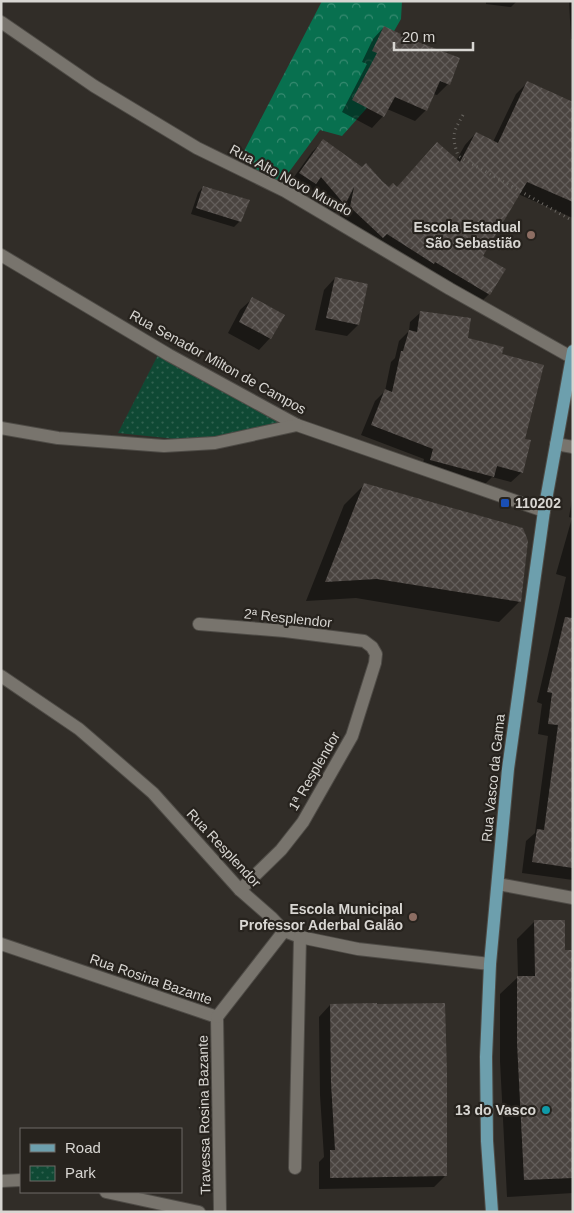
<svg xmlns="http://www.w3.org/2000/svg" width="574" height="1213" viewBox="0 0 574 1213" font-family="Helvetica,sans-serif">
<defs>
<pattern id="forest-crowns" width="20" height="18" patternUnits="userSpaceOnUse" patternTransform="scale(1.25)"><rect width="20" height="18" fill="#08704f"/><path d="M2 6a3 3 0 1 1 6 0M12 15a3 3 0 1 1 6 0" fill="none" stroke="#378a70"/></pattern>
<pattern id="park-dots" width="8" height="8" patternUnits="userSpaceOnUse" patternTransform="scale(1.25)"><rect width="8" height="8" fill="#0f4934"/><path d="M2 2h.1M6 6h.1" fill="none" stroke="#316250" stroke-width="1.8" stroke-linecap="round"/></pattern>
<pattern id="building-cross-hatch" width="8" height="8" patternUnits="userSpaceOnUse" patternTransform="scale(1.25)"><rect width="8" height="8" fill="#4a4440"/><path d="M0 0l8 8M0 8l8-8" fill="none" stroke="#635e5b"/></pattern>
</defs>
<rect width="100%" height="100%" fill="#312d28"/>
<polygon fill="url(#forest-crowns)" points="322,1 402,1 401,19 370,73 382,91 342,136 320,130 278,187 241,157"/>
<polygon fill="url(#park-dots)" points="161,349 287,420 215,443 118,433"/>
<g fill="#0007">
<polygon points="486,1 517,1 511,7 486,4"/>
<polygon points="569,1 573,1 573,39 571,39"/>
<polygon points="384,27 448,84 437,95 433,94 426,110 415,121 387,109 383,116 372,128 342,112 367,64 362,62 373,39"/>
<polygon points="527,83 573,104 573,218 518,194 481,256 489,294 478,305 339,219 342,205 333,215 310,188 304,195 289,184 312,152 323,141 389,188 397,188 456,161 465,145 476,133 493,142 516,94"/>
<polygon points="203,187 240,221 234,227 191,214 198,193"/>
<polygon points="335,278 358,325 347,336 315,330 324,290"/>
<polygon points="252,299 270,338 259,350 228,333 240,310"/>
<polygon points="421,312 467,339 501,355 524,439 522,472 511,482 492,477 483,486 421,470 424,459 361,435 375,401 385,391 391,362 395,358 399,341 409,331 410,322"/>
<polygon points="364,485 527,541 519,602 499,622 356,598 306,601 344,505"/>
<polygon points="573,494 573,880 522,873 526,841 535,833 548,736 538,734 542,704 537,702 566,577 556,574 572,518 569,517"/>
<polygon points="535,921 564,951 573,952 573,1193 507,1197 500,1061 500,994 518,977 517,939"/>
<polygon points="330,1005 445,1176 434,1187 319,1189 319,1162 324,1157 320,1095 319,1017"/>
</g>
<g fill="url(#building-cross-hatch)">
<polygon points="384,26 413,40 460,58 450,85 440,81 427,111 395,97 384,117 352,100 377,53 372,51"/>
<polygon points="527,81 573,102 573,202 527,182 483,256 506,269 490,295 435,262 434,264 387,234 383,238 350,207 354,187 345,205 321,177 316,184 299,173 323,139 362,167 366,163 382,181 389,187 393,183 397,187 437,142 460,162 476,132 498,143"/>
<polygon points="203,186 250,200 241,222 196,208"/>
<polygon points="335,277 368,284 359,325 326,318"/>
<polygon points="252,297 285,315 271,339 239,322"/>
<polygon points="420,311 471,318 468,338 504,347 502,354 544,365 525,439 531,440 523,473 497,466 494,477 430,460 433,449 371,425 385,389 392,392 401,351 403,351 409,330 417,332"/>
<polygon points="364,483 523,528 528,541 521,602 377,579 325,582"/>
<polygon points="565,617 573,618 573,868 532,862 537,829 544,830 558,725 548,724 552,693 547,692"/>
<polygon points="534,920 565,920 565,950 573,950 573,1178 524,1180 517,1043 517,976 535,976"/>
<polygon points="377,1003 377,1004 445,1003 447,1073 447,1176 330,1178 330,1150 335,1150 331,1083 330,1004"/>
</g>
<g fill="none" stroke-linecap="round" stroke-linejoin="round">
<defs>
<g id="minor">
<polyline points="1,22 94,86 197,148 285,191 450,289 571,357"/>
<polyline points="1,255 169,355 297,425 544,511"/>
<polyline points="1,428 58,438 164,446 215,443 297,425"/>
<polyline points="556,444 573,447"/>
<polyline points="199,624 285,631 364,641 372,647 376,654 375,663 352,736 303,822 281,850 240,890"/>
<polyline points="1,676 79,729 153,793 240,890 272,918 284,931 300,937 358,949 490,964"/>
<polyline points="498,884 573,898"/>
<polyline points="1,944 217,1017"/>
<polyline points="217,1017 220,1212"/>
<polyline points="217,1017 284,931"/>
<polyline points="295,1168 300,937"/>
<polyline points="1,1181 21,1180"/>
<polyline points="106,1192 199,1212"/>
</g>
<polyline id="major" points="492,1212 487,1141 486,1057 490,964 508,769 544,511 573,351"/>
</defs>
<use href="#minor" stroke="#4e4b46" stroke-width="14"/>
<use href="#major" stroke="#4e4b46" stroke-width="14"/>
<path stroke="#6a6762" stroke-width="3" stroke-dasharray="1 4" stroke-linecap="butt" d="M463,115c-11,19 -11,21 -5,41l115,65"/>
<use href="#minor" stroke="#78746d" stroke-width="12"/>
<use href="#major" stroke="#6d9fad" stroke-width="12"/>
</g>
<g fill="#8d6e63" stroke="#27231e" stroke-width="2">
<circle cx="531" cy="235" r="5"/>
<circle cx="413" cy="917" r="5"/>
</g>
<rect fill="#1a4fb4" stroke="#27231e" stroke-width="2" x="500" y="498" width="10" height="10" rx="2.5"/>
<circle fill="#0f9aa8" stroke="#27231e" stroke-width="2" cx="546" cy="1110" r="5"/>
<g text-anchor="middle" stroke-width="4.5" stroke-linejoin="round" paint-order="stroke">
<g font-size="14" fill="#d8d6d2" stroke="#27231e">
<text transform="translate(291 180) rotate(28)" y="5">Rua Alto Novo Mundo</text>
<text transform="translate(218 362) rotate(29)" y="5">Rua Senador Milton de Campos</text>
<text transform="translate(288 618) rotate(6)" y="5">2ª Resplendor</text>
<text transform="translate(314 771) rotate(-60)" y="5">1ª Resplendor</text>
<text transform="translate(493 778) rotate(-84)" y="5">Rua Vasco da Gama</text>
<text transform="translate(224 848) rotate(47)" y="5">Rua Resplendor</text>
<text transform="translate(151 979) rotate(19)" y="5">Rua Rosina Bazante</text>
<text transform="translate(204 1115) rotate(-91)" y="5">Travessa Rosina Bazante</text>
</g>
<g font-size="14" font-weight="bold" fill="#d8d6d2" stroke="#27231e" text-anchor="end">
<text x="521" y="232">Escola Estadual<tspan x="521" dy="16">São Sebastião</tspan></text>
<text x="515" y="508" text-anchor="start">110202</text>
<text x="403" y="914">Escola Municipal<tspan x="403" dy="16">Professor Aderbal Galão</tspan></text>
<text x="536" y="1115">13 do Vasco</text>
</g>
</g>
<rect width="574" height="1213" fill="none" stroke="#d8d6d2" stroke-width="5"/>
<rect x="20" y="1128" width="162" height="65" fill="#27231e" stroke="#6e6b66"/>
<rect x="30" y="1144" width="25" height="8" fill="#6d9fad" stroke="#6e6b66"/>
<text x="65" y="1153" font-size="15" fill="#d8d6d2">Road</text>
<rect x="30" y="1166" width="25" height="15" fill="url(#park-dots)" stroke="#6e6b66"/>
<text x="65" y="1178" font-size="15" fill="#d8d6d2">Park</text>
<path d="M394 42v8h79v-8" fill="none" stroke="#d8d6d2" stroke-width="2.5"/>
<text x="402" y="42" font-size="15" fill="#d8d6d2" stroke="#27231e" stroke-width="4" paint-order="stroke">20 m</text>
</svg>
